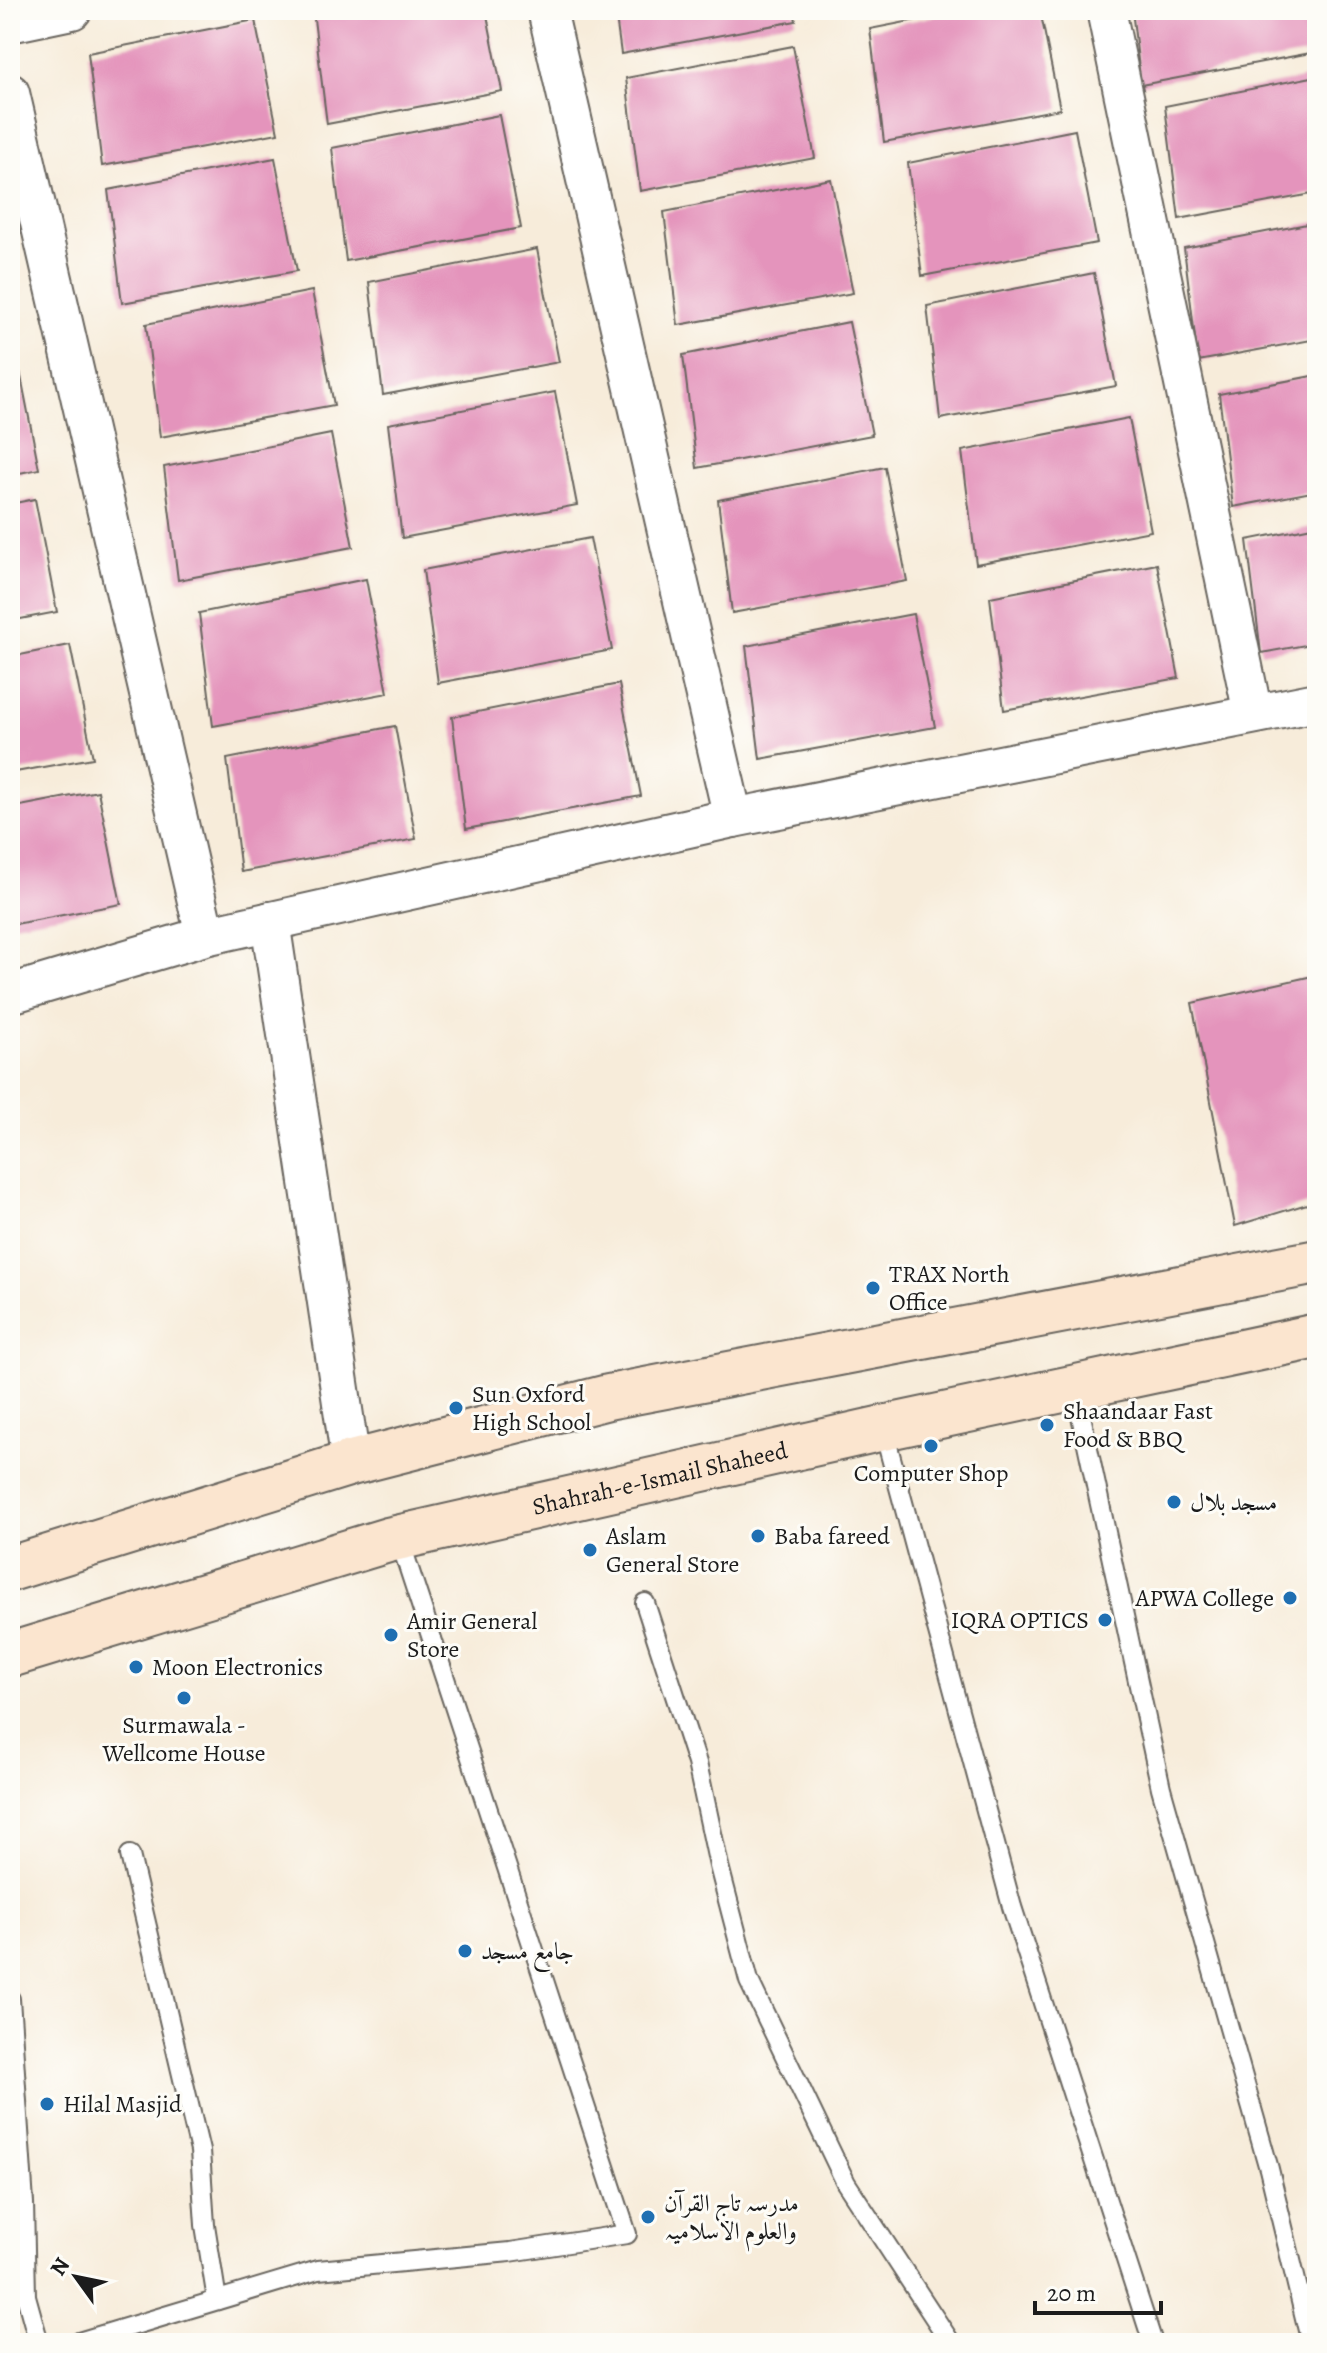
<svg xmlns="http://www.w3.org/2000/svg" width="1327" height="2353" viewBox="0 0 1327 2353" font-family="Alegreya,Amiri,serif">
<rect width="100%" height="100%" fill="#fdfcf7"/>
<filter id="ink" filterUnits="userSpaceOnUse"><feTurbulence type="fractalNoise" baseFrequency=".0125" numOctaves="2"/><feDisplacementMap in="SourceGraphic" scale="16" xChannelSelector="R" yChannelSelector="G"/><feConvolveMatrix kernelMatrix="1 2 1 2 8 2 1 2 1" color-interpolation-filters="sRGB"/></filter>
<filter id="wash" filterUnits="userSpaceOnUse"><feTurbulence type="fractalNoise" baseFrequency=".006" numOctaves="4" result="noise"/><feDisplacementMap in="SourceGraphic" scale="32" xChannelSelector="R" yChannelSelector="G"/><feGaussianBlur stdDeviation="1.8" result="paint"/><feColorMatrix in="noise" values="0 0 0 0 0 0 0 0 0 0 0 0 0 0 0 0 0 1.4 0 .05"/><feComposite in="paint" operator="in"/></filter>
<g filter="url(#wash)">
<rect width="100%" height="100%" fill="#f7ecda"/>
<g id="blocks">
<g fill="#e494bc">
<polygon points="486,10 502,91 327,124 313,11"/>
<polygon points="615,10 794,10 796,21 621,54"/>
<polygon points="967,10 1040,10 1060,109 884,142 870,29"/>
<polygon points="1132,10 1308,10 1316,52 1141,85"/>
<polygon points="255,20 278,133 102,166 88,53"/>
<polygon points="793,46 815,158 640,191 626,78"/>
<polygon points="1317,76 1317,193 1179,219 1165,106"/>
<polygon points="499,115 521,228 346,261 332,148"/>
<polygon points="1075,130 1097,243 922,276 908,163"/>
<polygon points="275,158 297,271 122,303 108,190"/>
<polygon points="831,179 853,293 678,325 664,212"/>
<polygon points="1317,222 1317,339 1198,361 1184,248"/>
<polygon points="537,249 559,362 383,395 369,282"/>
<polygon points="1094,273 1116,386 940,419 927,306"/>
<polygon points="312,291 334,405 160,437 146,324"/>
<polygon points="849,322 872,435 697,468 683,355"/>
<polygon points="17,356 39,469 10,475 10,357"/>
<polygon points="1317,375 1317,491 1233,507 1219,394"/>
<polygon points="555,392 577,505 402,538 388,424"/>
<polygon points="1129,418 1151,531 976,564 962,451"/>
<polygon points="331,434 353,547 178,580 164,467"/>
<polygon points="885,467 907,581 732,613 718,500"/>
<polygon points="35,499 57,612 10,621 10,504"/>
<polygon points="1317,526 1317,643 1261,653 1247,540"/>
<polygon points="590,538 612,650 438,683 423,570"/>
<polygon points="1157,564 1179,678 1004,710 990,597"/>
<polygon points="366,579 388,693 213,726 199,613"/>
<polygon points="913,614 935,727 760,759 746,646"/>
<polygon points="70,645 93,758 10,773 10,657"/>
<polygon points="619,684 641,796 466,829 452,717"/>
<polygon points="395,726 416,839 241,872 227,759"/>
<polygon points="98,791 121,904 10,925 10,808"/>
<polygon points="1317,975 1317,1201 1235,1226 1192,1003"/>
</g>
</g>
</g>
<g filter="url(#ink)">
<use href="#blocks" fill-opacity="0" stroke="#69655e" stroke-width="2"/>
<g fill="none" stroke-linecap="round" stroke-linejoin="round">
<defs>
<g id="lane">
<polyline points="1075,1388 1161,1788 1269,2169 1311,2343"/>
<polyline points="883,1428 1012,1907 1153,2343"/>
<polyline points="645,1603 697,1763 719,1866 749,1981 846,2183 951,2343"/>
<polyline points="130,1855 200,2151 205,2225 217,2300"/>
<polyline points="10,1999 24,2203 26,2296 39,2343"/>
<polyline points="75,2343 318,2270 510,2252 627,2234 399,1538"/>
</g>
<g id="street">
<polyline points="547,10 733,818"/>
<polyline points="1106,10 1253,714"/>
<polyline points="10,23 72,10"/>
<polyline points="10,93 205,936"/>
<polyline points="270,921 351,1463"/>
<polyline points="10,994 205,936 733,818 1317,702"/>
</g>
<g id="secondary">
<polyline points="10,1569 351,1463 608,1397 1317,1262"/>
<path id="s1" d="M10,1655l378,-115 495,-112 434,-92"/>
</g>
</defs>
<use href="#lane" stroke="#69655e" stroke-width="22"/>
<use href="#street" stroke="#69655e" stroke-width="42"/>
<use href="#secondary" stroke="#69655e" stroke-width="48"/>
<use href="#lane" stroke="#fff" stroke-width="18"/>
<use href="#street" stroke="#fff" stroke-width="38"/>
<use href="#secondary" stroke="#fbe5cf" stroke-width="44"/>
</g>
</g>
<g fill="#1f6fb2" stroke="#fdfcf7" stroke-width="3">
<circle cx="873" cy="1288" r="8"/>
<circle cx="456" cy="1408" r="8"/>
<circle cx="1047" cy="1425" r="8"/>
<circle cx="931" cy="1446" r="8"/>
<circle cx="1174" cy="1502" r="8"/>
<circle cx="758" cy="1536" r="8"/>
<circle cx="590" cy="1550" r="8"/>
<circle cx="1290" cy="1598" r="8"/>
<circle cx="1105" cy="1620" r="8"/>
<circle cx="391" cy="1635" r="8"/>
<circle cx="136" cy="1667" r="8"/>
<circle cx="184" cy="1698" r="8"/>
<circle cx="465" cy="1951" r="8"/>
<circle cx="47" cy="2104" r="8"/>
<circle cx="648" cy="2217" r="8"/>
</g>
<g text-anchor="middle" stroke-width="6" stroke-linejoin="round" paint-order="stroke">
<g font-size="24" fill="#1c1c1c" stroke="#fdfcf7" text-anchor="start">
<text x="889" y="1282">TRAX North<tspan x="889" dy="28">Office</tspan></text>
<text x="472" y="1402">Sun Oxford<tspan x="472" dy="28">High School</tspan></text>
<text x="1063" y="1419">Shaandaar Fast<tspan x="1063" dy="28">Food &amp; BBQ</tspan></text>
<text x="931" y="1481" text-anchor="middle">Computer Shop</text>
<text x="1190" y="1510">مسجد بلال</text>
<text x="606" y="1544">Aslam<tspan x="606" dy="28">General Store</tspan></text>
<text x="774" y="1544">Baba fareed</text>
<text x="1274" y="1606" text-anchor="end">APWA College</text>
<text x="1089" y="1628" text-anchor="end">IQRA OPTICS</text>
<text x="407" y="1629">Amir General<tspan x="407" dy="28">Store</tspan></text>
<text x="152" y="1675">Moon Electronics</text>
<text x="184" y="1733" text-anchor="middle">Surmawala -<tspan x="184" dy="28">Wellcome House</tspan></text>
<text x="481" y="1959">جامع مسجد</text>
<text x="63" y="2112">Hilal Masjid</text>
<text x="664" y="2211">مدرسہ تاج القرآن<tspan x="664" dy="28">والعلوم الاسلامیہ</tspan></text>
</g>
<g font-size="24" fill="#1c1c1c" stroke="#fdfcf7">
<text dy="8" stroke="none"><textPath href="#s1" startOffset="674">Shahrah-e-Ismail Shaheed</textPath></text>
</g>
</g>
<rect width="1327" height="2353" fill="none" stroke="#fdfcf7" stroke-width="40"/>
<g transform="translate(76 2277) rotate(303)" stroke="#fdfcf7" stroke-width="6" paint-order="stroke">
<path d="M0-6L14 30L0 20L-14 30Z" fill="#1c1c1c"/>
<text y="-12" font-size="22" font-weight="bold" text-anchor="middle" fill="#1c1c1c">N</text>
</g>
<path d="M1035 2301v12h126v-12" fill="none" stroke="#1c1c1c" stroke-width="4"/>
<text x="1047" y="2301" font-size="24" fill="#1c1c1c" stroke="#fdfcf7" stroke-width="6" paint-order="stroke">20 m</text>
</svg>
